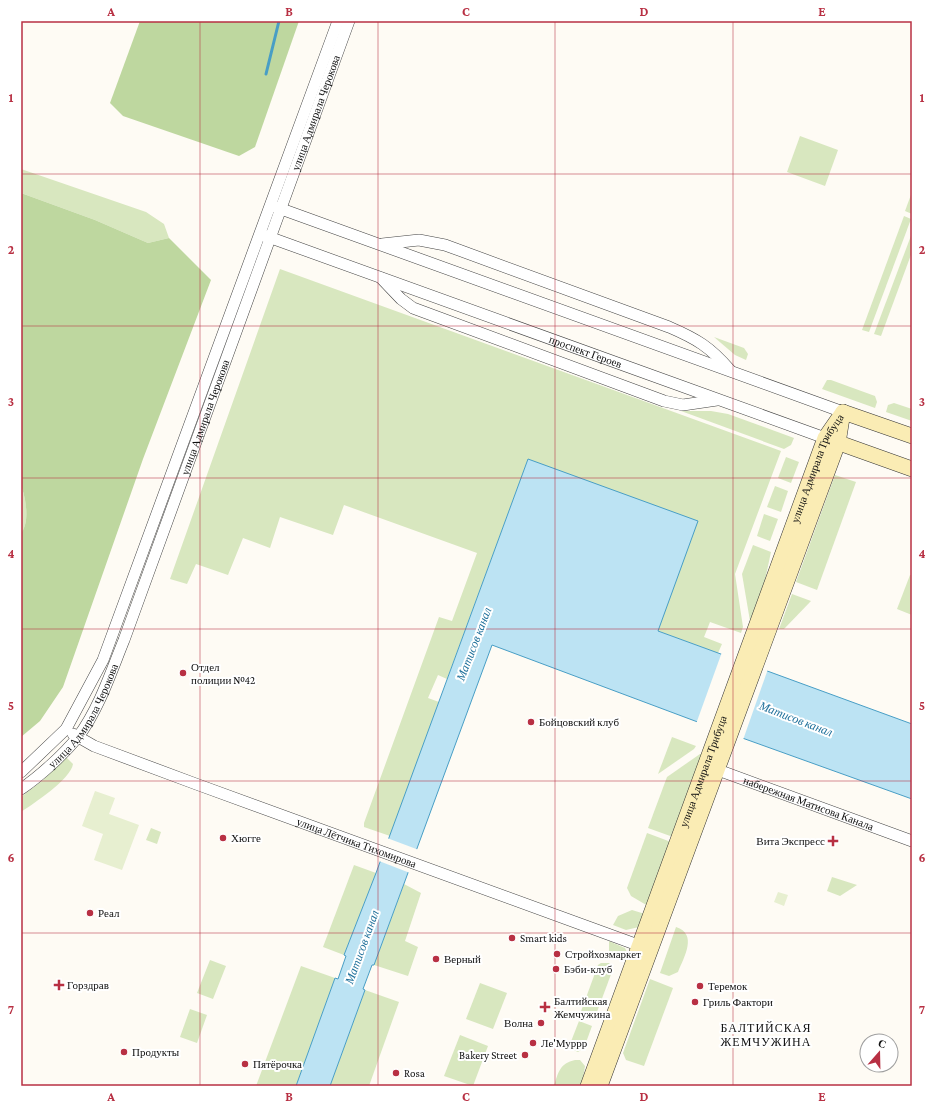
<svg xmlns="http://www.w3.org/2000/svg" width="933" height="1107" viewBox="0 0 933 1107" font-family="'Crimson Pro',serif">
<rect width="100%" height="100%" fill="#fefbf4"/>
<g fill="#d8e7bf">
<polygon points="800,136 838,150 825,186 787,172"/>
<polygon points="21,169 146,212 164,224 169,238 148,243 95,220 21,193"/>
<polygon points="912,192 912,214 905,211"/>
<polygon points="904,216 911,219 869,332 862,330"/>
<polygon points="912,233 912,252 881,336 874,334"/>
<polygon points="280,269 781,451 735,574 743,627 741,633 710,622 704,637 722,644 718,653 658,631 528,459 447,679 438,675 428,698 439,702 390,836 364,827 364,823 439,617 452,621 477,553 344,505 333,535 280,517 270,548 243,538 228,575 196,564 187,584 170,579"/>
<polygon points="714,337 744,348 748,354 746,360 735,355"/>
<polygon points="827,380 831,380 875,396 877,402 875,408 822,389"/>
<polygon points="894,403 912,409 912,421 886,412 888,405"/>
<polygon points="681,411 711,411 728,414 794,438 791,445 784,449"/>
<polygon points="786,457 799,462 791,483 778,478"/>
<polygon points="835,475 856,482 817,590 796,582"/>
<path d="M21,486c5,11 9,37 0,47z"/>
<polygon points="775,486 788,491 781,512 767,507"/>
<polygon points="764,514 778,519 770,541 757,536"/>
<polygon points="753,545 771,552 765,580 750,621 742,574"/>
<polygon points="910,575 912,575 912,615 897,609"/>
<polygon points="792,594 811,601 784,629 779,629"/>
<polygon points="672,737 696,746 694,749 658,774"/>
<polygon points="700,754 702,754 673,837 648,828 667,777"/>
<path d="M66,757l7,7c-2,15 -40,40 -52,48v-15l22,-17z"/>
<polygon points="151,828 161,832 157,844 146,840"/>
<polygon points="647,833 671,842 648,906 631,896 627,888"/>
<polygon points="354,865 376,873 344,955 323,947"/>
<polygon points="832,877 857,885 840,896 827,891"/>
<polygon points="404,884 421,893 405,941 418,947 408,976 374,965"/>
<polygon points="632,910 645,914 639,927 626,930 613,925 618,916"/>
<path d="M676,927c22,7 8,30 2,45l-9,4 -9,-3z"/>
<polygon points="609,941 625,948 629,956 627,961 616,958 609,952"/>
<polygon points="210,960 226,966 213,999 197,993"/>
<polygon points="601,963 609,963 613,969 594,1020 580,1014 598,965"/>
<polygon points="301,966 335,978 296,1086 256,1086"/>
<polygon points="650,979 673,988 644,1066 626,1060 623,1053"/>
<polygon points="480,983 507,993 493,1029 466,1019"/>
<polygon points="365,990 399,1002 369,1086 330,1086"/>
<polygon points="190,1009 207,1015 197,1043 180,1037"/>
<polygon points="579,1021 592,1026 584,1048 578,1052 571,1049 570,1044"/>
<polygon points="460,1035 488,1046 473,1086 444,1076"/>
<path d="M575,1060h5l5,6 -3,20h-28c4,-13 6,-23 21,-26z"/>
</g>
<g fill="#bed79f">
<polygon points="140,21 299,21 255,147 239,156 123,116 110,103"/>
<path d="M21,193l74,27 53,23 21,-5 42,42 -68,179 -80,228 -23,34 -19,16v-204c9,-10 5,-36 0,-47z"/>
</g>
<g fill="#e7efd0">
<polygon points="95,791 115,798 109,814 139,825 122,870 94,860 103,834 82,826"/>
<polygon points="778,892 788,895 784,906 774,902"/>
</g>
<polygon fill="#bce3f3" stroke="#489ec5" points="528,459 698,521 658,631 912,724 912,799 695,721 492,645 374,965 372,965 363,989 365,990 330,1086 296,1086 335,978 338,979 346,956 344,955 376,873"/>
<g fill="#fefbf4">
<polygon points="722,652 768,669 743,740 696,724"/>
<polygon points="387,838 419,850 410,873 379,861"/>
</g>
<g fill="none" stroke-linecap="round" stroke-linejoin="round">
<polyline stroke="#489ec5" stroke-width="3" points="266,74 279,21"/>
<defs>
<g id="street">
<polyline points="273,206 843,412"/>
<path id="s1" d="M263,235l562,203"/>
<path d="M382,244l37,-4 26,5 224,82c28,12 41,20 61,43"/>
<polyline points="381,278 401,299 413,308 664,401 683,405 717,400"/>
<path id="s2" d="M73,734l21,12 102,38 450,164"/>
<path id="s3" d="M710,767l202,74"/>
<polyline points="21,772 66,729 103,660 338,21"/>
<path id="s4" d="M21,789c19,-13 42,-34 57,-52 21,-28 33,-65 46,-97l225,-619"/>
</g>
<g id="secondary">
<polyline points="843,412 912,436"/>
<polyline points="828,439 912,469"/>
<path id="s5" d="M588,1086l237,-648 18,-26"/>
<polyline points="600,1086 838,443 842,418"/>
</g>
</defs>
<use href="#street" stroke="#434343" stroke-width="12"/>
<use href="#secondary" stroke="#323232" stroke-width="16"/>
<use href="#street" stroke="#fff" stroke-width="11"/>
<use href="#secondary" stroke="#faecb4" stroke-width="15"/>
</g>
<path fill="none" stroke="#b83043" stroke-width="1" stroke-opacity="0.55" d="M200,21v1065M378,21v1065M555,21v1065M733,21v1065M21,174h891M21,326h891M21,478h891M21,629h891M21,781h891M21,933h891"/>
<g fill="#b83043" stroke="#fff" stroke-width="1.5">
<circle cx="183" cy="673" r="4"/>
<circle cx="531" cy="722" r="4"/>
<circle cx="223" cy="838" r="4"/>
<path d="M831 835h4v4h4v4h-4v4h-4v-4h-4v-4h4z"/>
<circle cx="90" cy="913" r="4"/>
<circle cx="512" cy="938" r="4"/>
<circle cx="557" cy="954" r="4"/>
<circle cx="436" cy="959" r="4"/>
<circle cx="556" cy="969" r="4"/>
<path d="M57 979h4v4h4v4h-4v4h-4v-4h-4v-4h4z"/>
<circle cx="700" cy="986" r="4"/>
<circle cx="695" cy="1002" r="4"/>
<path d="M543 1001h4v4h4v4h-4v4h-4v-4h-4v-4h4z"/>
<circle cx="541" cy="1023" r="4"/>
<circle cx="533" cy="1043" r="4"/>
<circle cx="124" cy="1052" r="4"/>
<circle cx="525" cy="1055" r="4"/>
<circle cx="245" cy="1064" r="4"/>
<circle cx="396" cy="1073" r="4"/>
</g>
<g text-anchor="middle" stroke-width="4" stroke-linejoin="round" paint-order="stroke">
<g font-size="11" fill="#101010" stroke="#fff">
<text dy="4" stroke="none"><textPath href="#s4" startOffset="746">улица Адмирала Черокова</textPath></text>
<text dy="4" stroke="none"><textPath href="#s1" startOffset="343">проспект Героев</textPath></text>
<text dy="4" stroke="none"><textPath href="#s4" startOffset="422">улица Адмирала Черокова</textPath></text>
<text dy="4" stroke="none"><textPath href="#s5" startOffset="659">улица Адмирала Трибуца</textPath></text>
<text dy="4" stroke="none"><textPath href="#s4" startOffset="98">улица Адмирала Черокова</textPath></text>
<text dy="4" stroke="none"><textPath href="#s5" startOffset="335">улица Адмирала Трибуца</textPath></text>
<text dy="4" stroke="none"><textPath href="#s3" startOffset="105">набережная Матисова Канала</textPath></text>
<text dy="4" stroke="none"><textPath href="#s2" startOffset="304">улица Лётчика Тихомирова</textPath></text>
</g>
<g font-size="11" fill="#101010" stroke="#fff" text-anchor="start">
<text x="191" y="671">Отдел<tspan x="191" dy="13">полиции №42</tspan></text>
<text x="539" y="726">Бойцовский клуб</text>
<text x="231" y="842">Хюгге</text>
<text x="825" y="845" text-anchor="end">Вита Экспресс</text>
<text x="98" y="917">Реал</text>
<text x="520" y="942">Smart kids</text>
<text x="565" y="958">Стройхозмаркет</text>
<text x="444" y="963">Верный</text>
<text x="564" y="973">Бэби-клуб</text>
<text x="67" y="989">Горздрав</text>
<text x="708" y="990">Теремок</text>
<text x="554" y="1005">Балтийская<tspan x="554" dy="13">Жемчужина</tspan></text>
<text x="703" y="1006">Гриль Фактори</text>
<text x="533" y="1027" text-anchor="end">Волна</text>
<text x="541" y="1047">Ле'Муррр</text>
<text x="132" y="1056">Продукты</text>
<text x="517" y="1059" text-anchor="end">Bakery Street</text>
<text x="253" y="1068">Пятёрочка</text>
<text x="404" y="1077">Rosa</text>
</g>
<g font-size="12" font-style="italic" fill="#20719b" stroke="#fff">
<text transform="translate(474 644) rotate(-69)" y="4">Матисов канал</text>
<text transform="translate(796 719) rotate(21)" y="4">Матисов канал</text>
<text transform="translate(362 947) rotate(-70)" y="4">Матисов канал</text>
</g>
<g font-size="12" letter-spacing="1" fill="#101010" stroke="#fff">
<text x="766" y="1032">БАЛТИЙСКАЯ<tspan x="766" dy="14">ЖЕМЧУЖИНА</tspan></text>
</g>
</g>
<rect width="933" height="1107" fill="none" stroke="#ffffff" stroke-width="44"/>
<g transform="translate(879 1053) rotate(20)"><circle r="19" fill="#ffffff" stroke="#9f9f9f"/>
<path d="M0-3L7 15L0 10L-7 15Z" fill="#b83043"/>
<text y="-6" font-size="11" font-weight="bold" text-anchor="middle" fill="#101010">С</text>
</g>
<rect x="22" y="22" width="889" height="1063" fill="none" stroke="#b83043" stroke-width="1.5"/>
<g font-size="13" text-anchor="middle" font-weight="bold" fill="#b83043">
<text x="111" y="16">A</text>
<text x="289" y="16">B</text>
<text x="466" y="16">C</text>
<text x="644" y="16">D</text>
<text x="822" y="16">E</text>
<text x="11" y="102">1</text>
<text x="922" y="102">1</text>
<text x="11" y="254">2</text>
<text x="922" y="254">2</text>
<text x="11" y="406">3</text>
<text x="922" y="406">3</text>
<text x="11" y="558">4</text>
<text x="922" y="558">4</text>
<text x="11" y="710">5</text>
<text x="922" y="710">5</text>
<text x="11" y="862">6</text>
<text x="922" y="862">6</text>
<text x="11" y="1014">7</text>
<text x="922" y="1014">7</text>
<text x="111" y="1101">A</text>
<text x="289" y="1101">B</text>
<text x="466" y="1101">C</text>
<text x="644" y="1101">D</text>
<text x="822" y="1101">E</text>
</g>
</svg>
